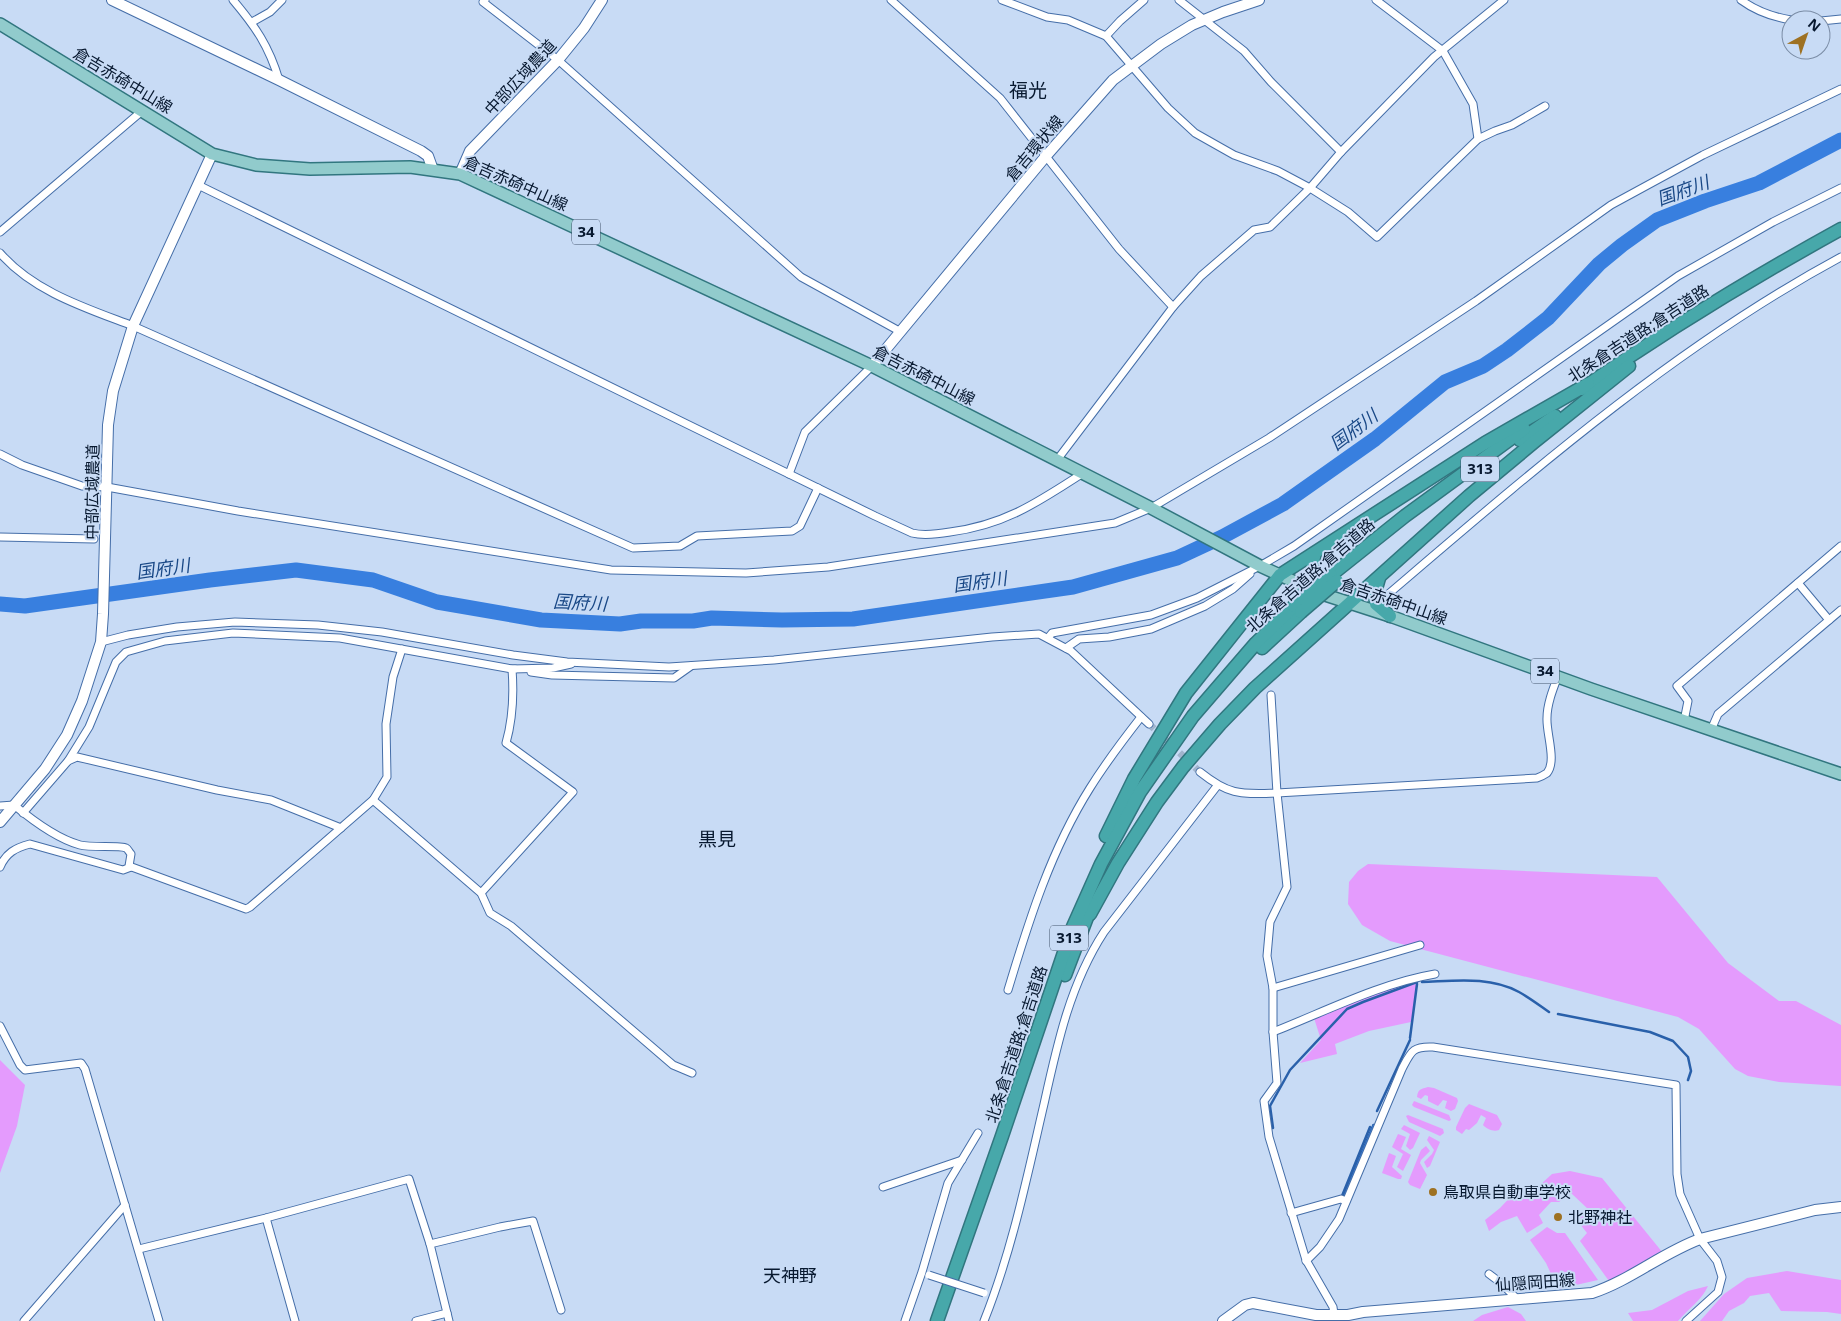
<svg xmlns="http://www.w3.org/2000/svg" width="1841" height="1321" viewBox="0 0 1841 1321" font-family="'Open Sans','Noto Sans JP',sans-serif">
<rect width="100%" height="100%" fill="#c8dbf5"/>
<g fill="#e49bfd">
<polygon points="1368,864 1657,877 1728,963 1779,1001 1796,1001 1841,1025 1841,1086 1779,1082 1748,1076 1735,1069 1699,1029 1678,1017 1390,941 1362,925 1348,904 1349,882 1358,871"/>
<polygon points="1418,979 1411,1022 1369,1031 1335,1044 1337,1054 1300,1063 1321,1040 1314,1018 1370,995"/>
<polygon points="0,1060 25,1085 17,1126 0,1173"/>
<path d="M1428,1087l6,1 23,10 1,3 -3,8 -4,2 -6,-3 2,-7 -4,-1 -5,6 -10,-5v-5l-3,-1 -4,4 -4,-2c1,-8 4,-8 11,-10z"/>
<polygon points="1414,1101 1449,1115 1451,1120 1449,1121 1414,1107 1412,1105"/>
<path d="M1469,1104l28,11 5,9 -3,6c-6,2 -12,-1 -16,-5l3,-7 -5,-3 -4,8 -8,7 -3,-1 -4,5 -6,-4v-3l9,-19z"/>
<polygon points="1408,1115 1443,1129 1444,1133 1440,1136 1409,1122 1406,1116"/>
<polygon points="1404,1125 1420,1133 1413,1148 1410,1150 1406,1146 1410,1134 1401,1129"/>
<polygon points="1398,1134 1406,1137 1401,1149 1411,1155 1403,1171 1397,1167 1403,1154 1392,1147"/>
<polygon points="1429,1136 1440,1142 1430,1166 1427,1168 1424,1162 1432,1154 1434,1150 1427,1140"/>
<polygon points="1426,1146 1430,1151 1421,1160 1420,1163 1427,1175 1420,1189 1410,1185 1408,1182 1421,1150"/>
<polygon points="1389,1153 1396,1156 1392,1167 1402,1176 1401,1179 1398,1179 1382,1173"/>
<polygon points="1570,1171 1602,1178 1663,1253 1632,1271 1609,1281 1580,1241 1587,1233 1576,1219 1588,1209 1571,1193 1559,1202 1551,1202 1539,1215 1543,1223 1527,1233 1517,1216 1501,1222 1489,1231 1485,1220 1500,1208 1518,1189 1540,1185 1552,1174"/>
<polygon points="1547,1227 1557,1233 1565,1233 1598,1280 1558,1289 1546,1263 1530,1240"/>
<polygon points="1787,1271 1841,1280 1841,1314 1827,1312 1781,1311 1769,1293 1750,1296 1744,1303 1729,1311 1722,1321 1700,1321 1724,1294 1747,1278"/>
<path d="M1708,1286c-6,14 -20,23 -30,35h-45l-5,-8 24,-3 36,-19z"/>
<polygon points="1508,1307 1521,1314 1526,1321 1473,1321 1482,1315"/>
</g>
<polygon fill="#387fdf" stroke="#2960aa" points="1373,1124 1375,1125 1345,1197 1343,1196"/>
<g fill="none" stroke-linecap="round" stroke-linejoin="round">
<g stroke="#2960aa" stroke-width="2.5">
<path d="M1422,982c33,-1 67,-6 97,10 11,6 20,13 30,20"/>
<polyline points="1558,1014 1650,1032 1673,1041 1688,1057 1691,1071 1688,1080"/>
<polyline points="1410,1038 1417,984"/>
<polyline points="1377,1111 1410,1040"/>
<polyline points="1273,1128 1270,1106 1290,1070 1347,1009 1363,1002 1417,982"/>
<polyline points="1342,1196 1370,1127"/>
</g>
<polyline stroke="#387fdf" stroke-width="15" points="0,604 25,606 210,580 296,570 373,580 437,602 541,620 620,624 641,621 693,621 712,618 782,620 853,619 1073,587 1177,558 1222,537 1283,504 1375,439 1445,382 1483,366 1507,350 1548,318 1599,264 1622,245 1657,220 1705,201 1759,183 1841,140"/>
<polyline stroke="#a1b4cd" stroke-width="7" stroke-dasharray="7 3.5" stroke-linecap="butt" points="1149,724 1200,772"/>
<defs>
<g id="street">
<path d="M233,0c22,26 36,46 46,80"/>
<polyline points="485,0 483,2 558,60 801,277 901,332"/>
<polyline points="891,0 1000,98 1119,249 1173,307"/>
<polyline points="1002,0 1047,17 1068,20 1106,36 1168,108 1195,133 1234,155 1278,171 1310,188 1348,212 1377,237 1478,139 1495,131 1512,125 1545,106"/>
<polyline points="1179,0 1244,51 1271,82 1341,152"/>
<polyline points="1376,0 1443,51 1473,104 1478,139"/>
<path d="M1741,0c15,11 32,17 50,20"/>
<polyline points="1821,21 1841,19"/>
<polyline points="252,22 270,12 282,0"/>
<polyline points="1106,36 1120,21 1144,0"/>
<path d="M198,185l677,331 37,17c12,3 26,1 38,-1 55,-7 88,-30 133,-59"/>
<polyline points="0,232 142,111"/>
<path d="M0,253c34,39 86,55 133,73l500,222 47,-2 17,-10 95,-5 8,-5 18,-38"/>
<polyline points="0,454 22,465 82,486 107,487 238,511 611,570 746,573 828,567 1115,523 1151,508 1269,438 1476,301 1611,205 1703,155 1841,89"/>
<polyline points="1057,460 1173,307 1201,276 1254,230 1270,227 1310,188 1341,152 1434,57 1504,0"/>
<polyline points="789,474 805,432 872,366"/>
<polyline points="0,537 94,539"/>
<polyline points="1798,583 1829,620"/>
<path d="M1386,596c143,-122 288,-249 455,-339"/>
<polyline points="1048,638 1052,633 1151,615 1197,598 1260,566 1294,546 1678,276 1773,222 1841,188"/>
<polyline points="101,642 128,635 177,627 235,622 318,625 382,632 513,655 567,662 669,667 774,660 992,637 1039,634 1071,651 1149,724"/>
<polyline points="1066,648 1079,639 1109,637 1151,629 1205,606 1233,589 1250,574"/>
<polyline points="531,672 552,675 674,678 691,666"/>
<polyline points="1271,695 1277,793 1287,887 1270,922 1267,956 1273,988 1273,1032 1277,1083 1264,1101 1269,1137 1306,1260 1333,1307 1334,1314"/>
<polyline points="1684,721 1688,701 1677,686 1841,546"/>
<polyline points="1711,730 1718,714 1841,610"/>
<polyline points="68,761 89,727 116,662 126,652 165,641 233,633 340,638 512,669 553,668 571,664"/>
<path d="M1200,772c30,24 41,22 77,21l260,-15c3,-1 7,-3 10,-5 10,-12 -1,-40 0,-55 0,-14 6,-29 11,-42"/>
<polyline points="373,800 481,893 490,913 511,926 673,1065 692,1073"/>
<path d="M0,806l14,-1c18,15 44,34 66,40 11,3 40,0 46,3 2,1 3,4 5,6l-2,12 117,43 4,-2 123,-107 14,-23 -1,-53 7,-47 9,-28"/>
<polyline points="23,813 68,761 77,757 217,790 271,800 341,828"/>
<path d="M0,867c6,-14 15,-19 30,-23l93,26 8,-3"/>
<path d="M481,893l92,-101 -67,-49c7,-25 8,-48 6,-74h3"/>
<polyline points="1273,988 1420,945"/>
<path d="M1008,990c21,-70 43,-140 82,-202 15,-24 33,-48 51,-71"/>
<polyline points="0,1026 20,1065 25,1070 81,1063 85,1069 159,1321"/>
<path d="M1273,1032c51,-20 108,-49 162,-58"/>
<polyline points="883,1187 962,1160"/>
<polyline points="1291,1213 1341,1199 1346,1201"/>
<polyline points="266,1218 295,1321"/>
<polyline points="430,1244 500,1227 533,1221 561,1310"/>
<polyline points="139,1249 266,1218 409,1179 430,1244 449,1321"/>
<path d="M1306,1261l14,-14 19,-28 63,-150c9,-17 10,-23 31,-22l243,38 1,89 3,20 20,45 17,22 5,16 -4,15 -32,29"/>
<polyline points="1489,1274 1501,1283 1517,1299"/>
<polyline points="24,1321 125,1205"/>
<polyline points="416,1321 447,1313"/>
<polyline points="905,1321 922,1272 948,1183 978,1133"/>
<path d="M984,1321c28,-70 43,-144 60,-217 13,-59 26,-120 60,-172l113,-146"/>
</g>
<g id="secondary">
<polyline points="112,0 279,80 421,151 428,156 433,170"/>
<polyline points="460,174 470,151 558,60 584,28 602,0"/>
<polyline points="872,366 1046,156 1113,80 1161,44 1192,25 1223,12 1259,0"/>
<polyline points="0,822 45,769 67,735 82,701 101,642 103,614 108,425 113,391 133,326 212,154"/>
<path d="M1223,1321l22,-16 8,-2 63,12h32l15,-3 229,-19c39,-13 70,-40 108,-54l115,-29 26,-3"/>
</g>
<polyline id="primary" points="0,24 212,154 256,165 310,169 410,167 460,174 872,366 1151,508 1260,566 1319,593 1390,616 1591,689 1841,774"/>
<g id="highway">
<path d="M1582,389c83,-58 170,-111 259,-160"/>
<polyline points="1520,440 1555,416"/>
<path d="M1315,553c-4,15 -4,26 4,40"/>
<polyline points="1331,575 1405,516 1524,429"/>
<polyline points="1379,578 1375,592 1376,604 1390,616"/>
<polyline points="1262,648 1301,612"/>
<polyline points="1106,836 1134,779 1186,693 1280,575 1485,443 1588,384"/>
<polyline points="1090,914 1118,863 1157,802 1183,767 1220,724 1255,688 1469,496 1534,442 1629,366"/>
<polyline points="1065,975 1092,904"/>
<polyline points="937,1321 1002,1136 1072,929 1101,864 1140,792 1193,716 1256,643 1294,606"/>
</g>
</defs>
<use href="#street" stroke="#456ea8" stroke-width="9"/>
<use href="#secondary" stroke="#456ea8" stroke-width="12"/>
<use href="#primary" stroke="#31767f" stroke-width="14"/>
<use href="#highway" stroke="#31767f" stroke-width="15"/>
<use href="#street" stroke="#fff" stroke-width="7"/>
<use href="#secondary" stroke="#fff" stroke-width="10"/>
<use href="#primary" stroke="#91cbcc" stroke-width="11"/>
<use href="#highway" stroke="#47a8aa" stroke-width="12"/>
<defs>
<polyline id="street-bridge" points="929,1275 984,1293"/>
<g id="highway-bridge">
<polyline points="1294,606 1331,575"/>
<polyline points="1301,612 1337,581"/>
</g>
</defs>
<use href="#street-bridge" stroke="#456ea8" stroke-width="9" stroke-linecap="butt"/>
<use href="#highway-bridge" stroke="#31767f" stroke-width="15" stroke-linecap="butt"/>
<use href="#street-bridge" stroke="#fff" stroke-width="7"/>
<use href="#highway-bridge" stroke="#47a8aa" stroke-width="12"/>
</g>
<g fill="#9e7122" stroke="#c8dbf5" stroke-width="2">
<circle cx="1433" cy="1192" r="5"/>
<circle cx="1558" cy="1217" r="5"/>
</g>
<g text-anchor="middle" stroke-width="4" stroke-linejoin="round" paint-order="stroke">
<g fill="#c8dbf5" stroke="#41526a" stroke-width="1">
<rect x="572" y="219.5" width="28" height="25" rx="4"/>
<rect x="1461" y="456.5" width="38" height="25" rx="4"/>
<rect x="1531" y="658.5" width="28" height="25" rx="4"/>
<rect x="1050" y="925.5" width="38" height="25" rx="4"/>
</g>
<g font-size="15" font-weight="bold" fill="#07182f">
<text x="586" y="237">34</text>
<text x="1480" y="474">313</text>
<text x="1545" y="676">34</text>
<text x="1069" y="943">313</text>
</g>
<g font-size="16" fill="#07182f" stroke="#c8dbf5">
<text transform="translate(520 77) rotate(-47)" y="6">中部広域農道</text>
<text transform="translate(123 80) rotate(31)" y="6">倉吉赤碕中山線</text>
<text transform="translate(1034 148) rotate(-50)" y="6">倉吉環状線</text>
<text transform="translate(516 183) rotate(24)" y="6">倉吉赤碕中山線</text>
<text transform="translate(1638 333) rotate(-33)" y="6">北条倉吉道路;倉吉道路</text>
<text transform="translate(924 375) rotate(27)" y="6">倉吉赤碕中山線</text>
<text transform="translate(92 492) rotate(-89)" y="6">中部広域農道</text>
<text transform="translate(1310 575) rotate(-41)" y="6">北条倉吉道路;倉吉道路</text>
<text transform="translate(1394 601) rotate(19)" y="6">倉吉赤碕中山線</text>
<text transform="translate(1016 1044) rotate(-72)" y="6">北条倉吉道路;倉吉道路</text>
<text transform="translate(1535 1282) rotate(-4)" y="6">仙隠岡田線</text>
</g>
<g font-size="16" fill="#07182f" stroke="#c8dbf5" text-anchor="start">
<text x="1443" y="1198">鳥取県自動車学校</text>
<text x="1568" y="1223">北野神社</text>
</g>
<g font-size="18" font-style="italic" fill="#194886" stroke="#c8dbf5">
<text transform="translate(1683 191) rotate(-20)" y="6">国府川</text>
<text transform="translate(1354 430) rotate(-37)" y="6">国府川</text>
<text transform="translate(163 569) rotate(-8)" y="6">国府川</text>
<text transform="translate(980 582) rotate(-8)" y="6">国府川</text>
<text transform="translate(580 603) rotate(3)" y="6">国府川</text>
</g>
<g font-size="18" fill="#07182f" stroke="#c8dbf5">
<text x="790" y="1282">天神野</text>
</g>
<g font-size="19" fill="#07182f" stroke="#c8dbf5">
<text x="1028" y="97">福光</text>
<text x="717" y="846">黒見</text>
</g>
</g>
<g transform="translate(1806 35) rotate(40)"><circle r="24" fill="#c8dbf5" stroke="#7b8da6"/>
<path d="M0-4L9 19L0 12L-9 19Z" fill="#9e7122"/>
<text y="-8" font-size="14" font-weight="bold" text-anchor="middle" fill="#07182f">N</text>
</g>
</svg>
